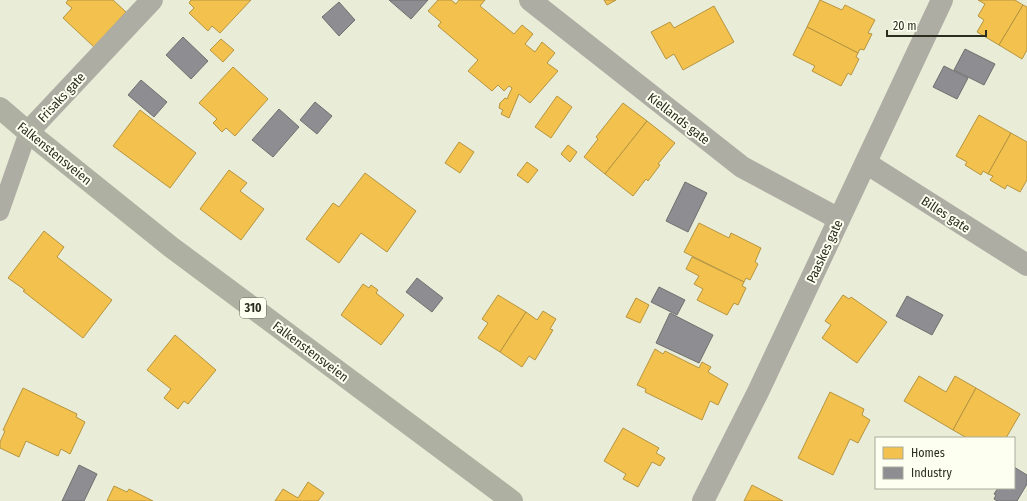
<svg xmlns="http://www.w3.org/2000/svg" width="1027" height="501" viewBox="0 0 1027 501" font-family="'Fira Sans Condensed',sans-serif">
<rect width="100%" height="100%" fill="#e9ecd7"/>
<g fill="#f2c14e" stroke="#b69540">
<polygon points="68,0 113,0 126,12 94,47 63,18 72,8 66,3"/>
<polygon points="191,0 251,0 220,33 212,26 208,31 189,13 194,8 189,3"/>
<polygon points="438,0 451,0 456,4 459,0 485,0 480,6 514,34 522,25 533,34 525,44 535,52 542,42 555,53 547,63 558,71 530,103 519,94 509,118 501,114 503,110 499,108 500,103 505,98 507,99 512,88 509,86 504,91 498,85 492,91 468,71 478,60 438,26 441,22 428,11"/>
<polygon points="604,0 616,0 607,5"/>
<polygon points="820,0 842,10 845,5 875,20 868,33 872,34 864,50 860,49 858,53 807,27"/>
<polygon points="978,0 1015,0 1023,5 999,45 977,32 984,20 978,16 985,4"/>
<polygon points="1023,5 1027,7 1027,50 1022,59 999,45"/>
<polygon points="714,6 734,42 683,70 674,54 666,59 651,32 670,22 674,28"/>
<polygon points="807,27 858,53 856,57 859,59 851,75 848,73 841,86 812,71 815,66 793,55"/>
<polygon points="221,39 234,50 223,62 210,50"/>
<polygon points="233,67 268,99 235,136 226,128 222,132 213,123 217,119 199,103"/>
<polygon points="557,96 572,107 551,138 535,127"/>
<polygon points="623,103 647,121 605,174 584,157 598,139 596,137"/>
<polygon points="140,110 196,153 170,188 113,146"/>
<polygon points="979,115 1011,133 988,174 983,171 981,175 965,165 967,162 956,156"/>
<polygon points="647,121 675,143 658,164 660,165 648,181 646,179 633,196 605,174"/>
<polygon points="1011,133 1027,142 1027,180 1020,192 1007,185 1005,189 990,180 993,176 988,174"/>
<polygon points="459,142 474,152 460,173 445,163"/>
<polygon points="568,145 577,152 570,162 561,154"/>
<polygon points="527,162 538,170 528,183 517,175"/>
<polygon points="229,170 247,183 240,191 264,209 241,240 200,209"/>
<polygon points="365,173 416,211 387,252 361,233 339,263 306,239 333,203 339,207"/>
<polygon points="699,223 729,238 731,233 761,248 755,262 758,264 750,280 746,278 744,282 684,252"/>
<polygon points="44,231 64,247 57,257 112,300 83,338 23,291 25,290 8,278"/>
<polygon points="692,257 744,282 742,286 746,288 738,305 734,303 727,315 697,300 703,289 694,284 699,276 686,269"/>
<polygon points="363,284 369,288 371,285 378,290 376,293 404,315 381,345 341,315"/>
<polygon points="498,295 526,312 500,352 478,338 488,323 482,319"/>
<polygon points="843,295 849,299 851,297 887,322 857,363 822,338 831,325 825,321"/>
<polygon points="636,298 649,305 640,323 626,317"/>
<polygon points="543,311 556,319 550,329 553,330 535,360 529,356 522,367 500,352 526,312 537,320"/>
<polygon points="175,335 216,370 188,404 184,401 178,409 164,398 171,389 147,370"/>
<polygon points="655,349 663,354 665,351 699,368 702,362 711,367 708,372 728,384 718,405 710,401 702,420 645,392 646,389 637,385"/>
<polygon points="919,376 946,392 955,376 976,388 953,430 904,401"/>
<polygon points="23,388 77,414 76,417 85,422 70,454 61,449 58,456 26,441 19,457 0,448 0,442 5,431 3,430"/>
<polygon points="976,388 1020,414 1006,438 967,438 953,430"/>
<polygon points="830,392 864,409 862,415 870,420 858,443 850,439 833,475 798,458"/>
<polygon points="623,428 659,448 656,453 665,458 660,466 652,462 638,487 623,479 626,474 604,461"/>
<polygon points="308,482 324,493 318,501 275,501 283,489 298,498"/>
<polygon points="752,485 783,501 744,501"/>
<polygon points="114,486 127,492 129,489 153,501 107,501"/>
</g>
<g fill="#8d8d92" stroke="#707070">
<polygon points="389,0 428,0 411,19"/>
<polygon points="339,2 355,20 339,36 322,17"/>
<polygon points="183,37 208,61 191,79 166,55"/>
<polygon points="965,49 995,64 984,85 954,70"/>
<polygon points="944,66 968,78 957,99 933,87"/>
<polygon points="141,80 167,102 154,117 128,95"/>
<polygon points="315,102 332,116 317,134 300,120"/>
<polygon points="279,109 299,127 273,157 252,140"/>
<polygon points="685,182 707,193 688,232 666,221"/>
<polygon points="417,278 443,298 432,312 406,292"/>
<polygon points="659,287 685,300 677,315 651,302"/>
<polygon points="907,296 943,315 932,335 896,316"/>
<polygon points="670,313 713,335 699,363 656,343"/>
<polygon points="79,465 97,474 84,501 62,501"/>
<polygon points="1014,467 1027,475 1027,484 1017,501 997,501 994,499 996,495 994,494 998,488 1014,488"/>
</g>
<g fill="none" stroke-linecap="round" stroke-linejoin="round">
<polyline stroke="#adada4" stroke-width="18" points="0,212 28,132"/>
<g stroke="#adada4" stroke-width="22">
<polyline points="530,0 742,167 839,219"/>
<polyline points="28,132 152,0"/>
<polyline points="866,163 1027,265"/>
<polyline points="703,501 758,392 942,0"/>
</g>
<polyline stroke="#aeb0a1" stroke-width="22" points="0,108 28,132 171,247 512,501"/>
</g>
<g text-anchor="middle" stroke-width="4" stroke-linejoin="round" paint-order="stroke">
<rect fill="#fdfff0" stroke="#6a6c5e" stroke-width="1" x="240" y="298" width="26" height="20" rx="3"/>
<g font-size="12" font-weight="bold" fill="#2b2d1f">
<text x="253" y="312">310</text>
</g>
<g font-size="13" fill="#2b2d1f" stroke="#fdfff0">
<text transform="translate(61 97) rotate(-47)" y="5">Frisaks gate</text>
<text transform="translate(679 118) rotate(38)" y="5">Kiellands gate</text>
<text transform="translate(55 153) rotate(39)" y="5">Falkenstensveien</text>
<text transform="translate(946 214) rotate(33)" y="5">Billes gate</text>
<text transform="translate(824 251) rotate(-65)" y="5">Paaskes gate</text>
<text transform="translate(311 351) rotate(37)" y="5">Falkenstensveien</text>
</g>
</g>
<rect x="875" y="437" width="140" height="52" fill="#fdfff0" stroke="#a9ab9c"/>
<rect x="883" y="447" width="20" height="12" fill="#f2c14e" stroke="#a9ab9c"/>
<text x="911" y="457" font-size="12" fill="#2b2d1f">Homes</text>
<rect x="883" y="467" width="20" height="12" fill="#8d8d92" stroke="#a9ab9c"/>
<text x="911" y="477" font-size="12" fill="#2b2d1f">Industry</text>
<path d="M887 30v6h99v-6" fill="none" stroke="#2b2d1f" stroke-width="2"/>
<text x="893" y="30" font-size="12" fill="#2b2d1f" stroke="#fdfff0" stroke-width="3" paint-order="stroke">20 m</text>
</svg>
